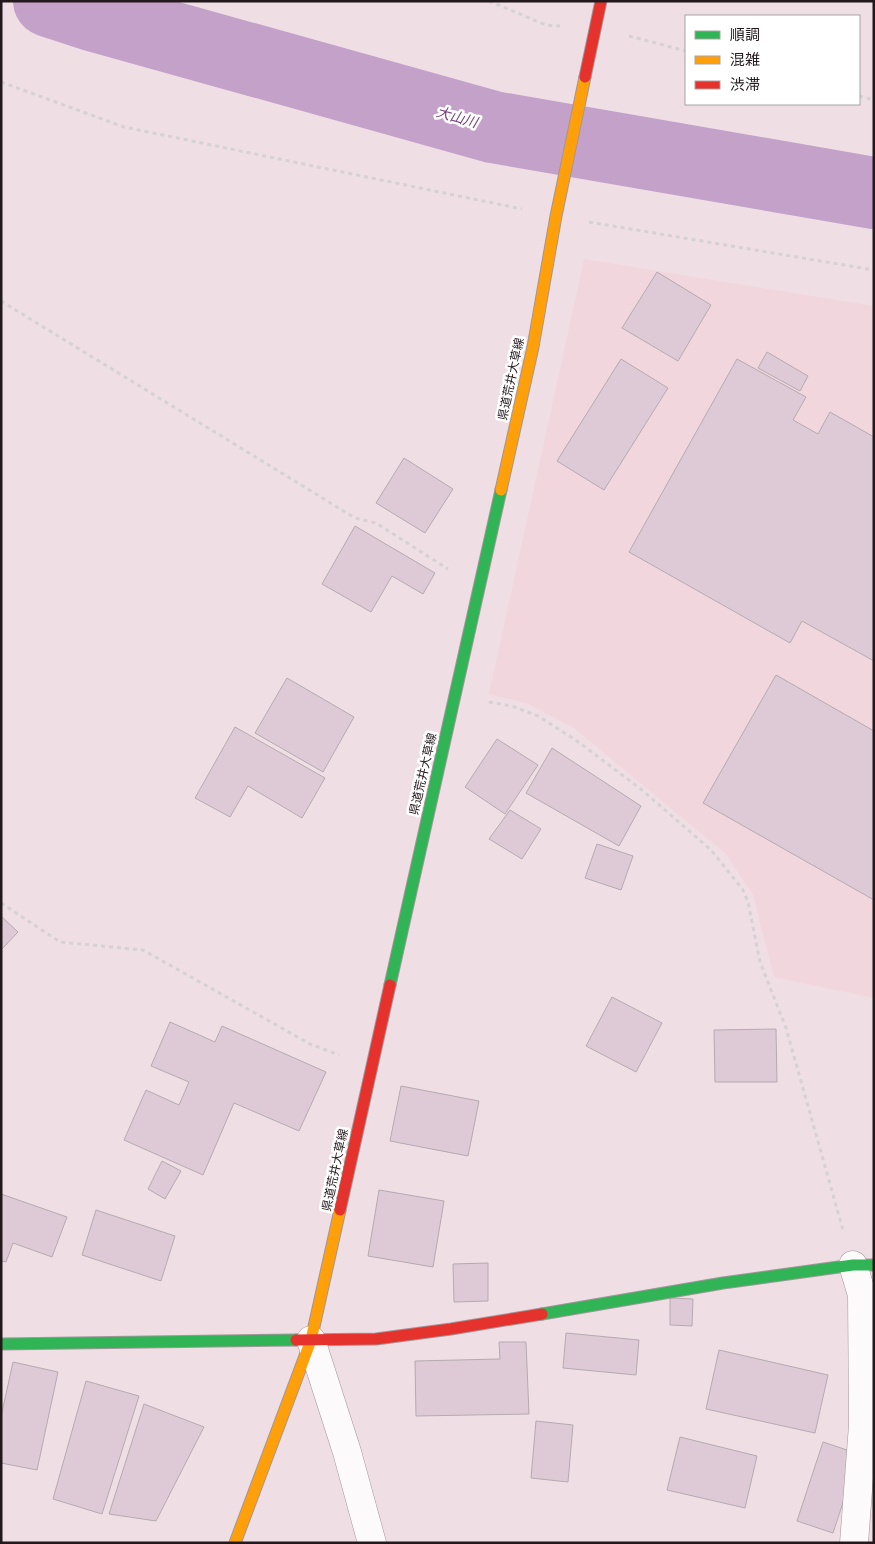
<svg xmlns="http://www.w3.org/2000/svg" width="875" height="1544" viewBox="0 0 875 1544" font-family="'PT Sans','Noto Sans JP',sans-serif">
<rect width="100%" height="100%" fill="#efdfe4"/>
<polygon fill="#f2d6de" points="584,259 874,306 874,998 774,977 753,895 726,854 574,728 528,704 489,694"/>
<g fill="none" stroke-linecap="round" stroke-linejoin="round">
<polyline stroke="#c4a1c9" stroke-width="72" points="49,1 92,15 493,127 874,193"/>
</g>
<g fill="#decad6" stroke="#b5aaaf">
<polygon points="657,272 711,305 678,361 622,328"/>
<polygon points="767,352 808,376 800,391 758,368"/>
<polygon points="621,359 668,388 604,490 557,461"/>
<polygon points="737,359 806,397 793,420 818,434 830,412 874,437 874,661 802,621 790,643 629,552"/>
<polygon points="404,458 453,489 425,533 376,503"/>
<polygon points="355,526 435,573 423,594 392,576 371,612 322,584"/>
<polygon points="776,675 874,731 874,900 703,803"/>
<polygon points="287,678 354,717 323,772 255,733"/>
<polygon points="235,727 325,778 302,818 248,786 230,817 195,798"/>
<polygon points="497,739 538,765 505,814 465,787"/>
<polygon points="552,748 641,806 619,846 526,793"/>
<polygon points="510,810 541,829 522,859 489,839"/>
<polygon points="597,844 633,856 621,890 585,878"/>
<polygon points="1,916 18,932 1,950"/>
<polygon points="612,997 662,1023 636,1072 586,1046"/>
<polygon points="170,1022 215,1042 222,1026 326,1072 299,1131 234,1103 203,1175 124,1140 146,1090 179,1105 189,1082 151,1066"/>
<polygon points="776,1029 777,1082 715,1082 714,1030"/>
<polygon points="401,1086 479,1101 468,1156 390,1141"/>
<polygon points="162,1161 181,1171 165,1199 148,1189"/>
<polygon points="379,1190 444,1201 433,1267 368,1256"/>
<polygon points="1,1194 67,1217 52,1257 13,1243 6,1262 1,1261"/>
<polygon points="96,1210 175,1236 161,1281 82,1255"/>
<polygon points="488,1263 488,1301 454,1302 453,1264"/>
<polygon points="670,1298 693,1299 692,1326 670,1325"/>
<polygon points="566,1333 639,1340 636,1375 563,1368"/>
<polygon points="499,1342 526,1342 529,1414 416,1416 415,1361 500,1359"/>
<polygon points="719,1350 828,1375 815,1433 706,1409"/>
<polygon points="13,1362 58,1372 37,1470 1,1463 1,1417"/>
<polygon points="86,1381 139,1396 102,1514 53,1499"/>
<polygon points="144,1404 204,1427 156,1521 109,1514"/>
<polygon points="536,1421 573,1425 568,1482 531,1478"/>
<polygon points="680,1437 757,1456 745,1508 667,1490"/>
<polygon points="823,1442 859,1454 833,1533 797,1521"/>
</g>
<g fill="none" stroke-linecap="round" stroke-linejoin="round">
<defs>
<g id="street">
<polyline points="853,1265 862,1295 863,1425 854,1543"/>
<polyline points="311,1340 347,1452 372,1543"/>
</g>
<g id="fast">
<polyline points="390,985 501,490"/>
<polyline points="542,1314 723,1283 853,1265 874,1265"/>
<polyline points="1,1344 296,1340"/>
</g>
<g id="slow">
<polyline points="501,490 533,347 556,216 585,77"/>
<polyline points="235,1543 311,1340 340,1210"/>
</g>
<g id="jam">
<polyline points="585,77 601,1"/>
<polyline points="340,1210 390,985"/>
<polyline points="296,1340 376,1339 451,1329 542,1314"/>
</g>
</defs>
<use href="#street" stroke="#a2969a" stroke-width="29"/>
<use href="#fast" stroke="#a2969a" stroke-width="13"/>
<use href="#slow" stroke="#a2969a" stroke-width="13"/>
<use href="#jam" stroke="#a2969a" stroke-width="13"/>
<g stroke="#d6d1d3" stroke-width="3" stroke-dasharray="4 4" stroke-linecap="butt">
<polyline points="489,1 546,25 561,26"/>
<polyline points="629,36 686,51"/>
<polyline points="1,82 124,127 522,209"/>
<polyline points="859,96 874,100"/>
<polyline points="589,222 874,270"/>
<polyline points="1,301 355,518 376,523 448,569"/>
<polyline points="489,702 512,706 538,716 577,741 642,790 711,850 743,890 748,902 760,962 786,1028 843,1230"/>
<polyline points="1,903 60,942 143,950 310,1044 339,1055"/>
</g>
<use href="#street" stroke="#fdfafb" stroke-width="28"/>
<use href="#fast" stroke="#30b455" stroke-width="11"/>
<use href="#slow" stroke="#ff9f0a" stroke-width="11"/>
<use href="#jam" stroke="#e5322d" stroke-width="11"/>
</g>
<g text-anchor="middle" stroke-width="5" stroke-linejoin="round" paint-order="stroke">
<g font-size="12" fill="#23181c" stroke="#fff">
<text transform="translate(511 379) rotate(-78)" y="4">県道荒井大草線</text>
<text transform="translate(423 774) rotate(-77)" y="4">県道荒井大草線</text>
<text transform="translate(335 1170) rotate(-78)" y="4">県道荒井大草線</text>
</g>
<g font-size="14" font-style="italic" fill="#753e82" stroke="#fff">
<text transform="translate(457 117) rotate(16)" y="5">大山川</text>
</g>
</g>
<rect width="875" height="1544" fill="none" stroke="#23181c" stroke-width="5"/>
<rect x="685" y="15" width="175" height="90" fill="#ffffff" stroke="#a7a3a4"/>
<rect x="695" y="31" width="25" height="8" fill="#30b455" stroke="#a7a3a4"/>
<text x="730" y="40" font-size="15" fill="#23181c">順調</text>
<rect x="695" y="56" width="25" height="8" fill="#ff9f0a" stroke="#a7a3a4"/>
<text x="730" y="65" font-size="15" fill="#23181c">混雑</text>
<rect x="695" y="81" width="25" height="8" fill="#e5322d" stroke="#a7a3a4"/>
<text x="730" y="90" font-size="15" fill="#23181c">渋滞</text>
</svg>
